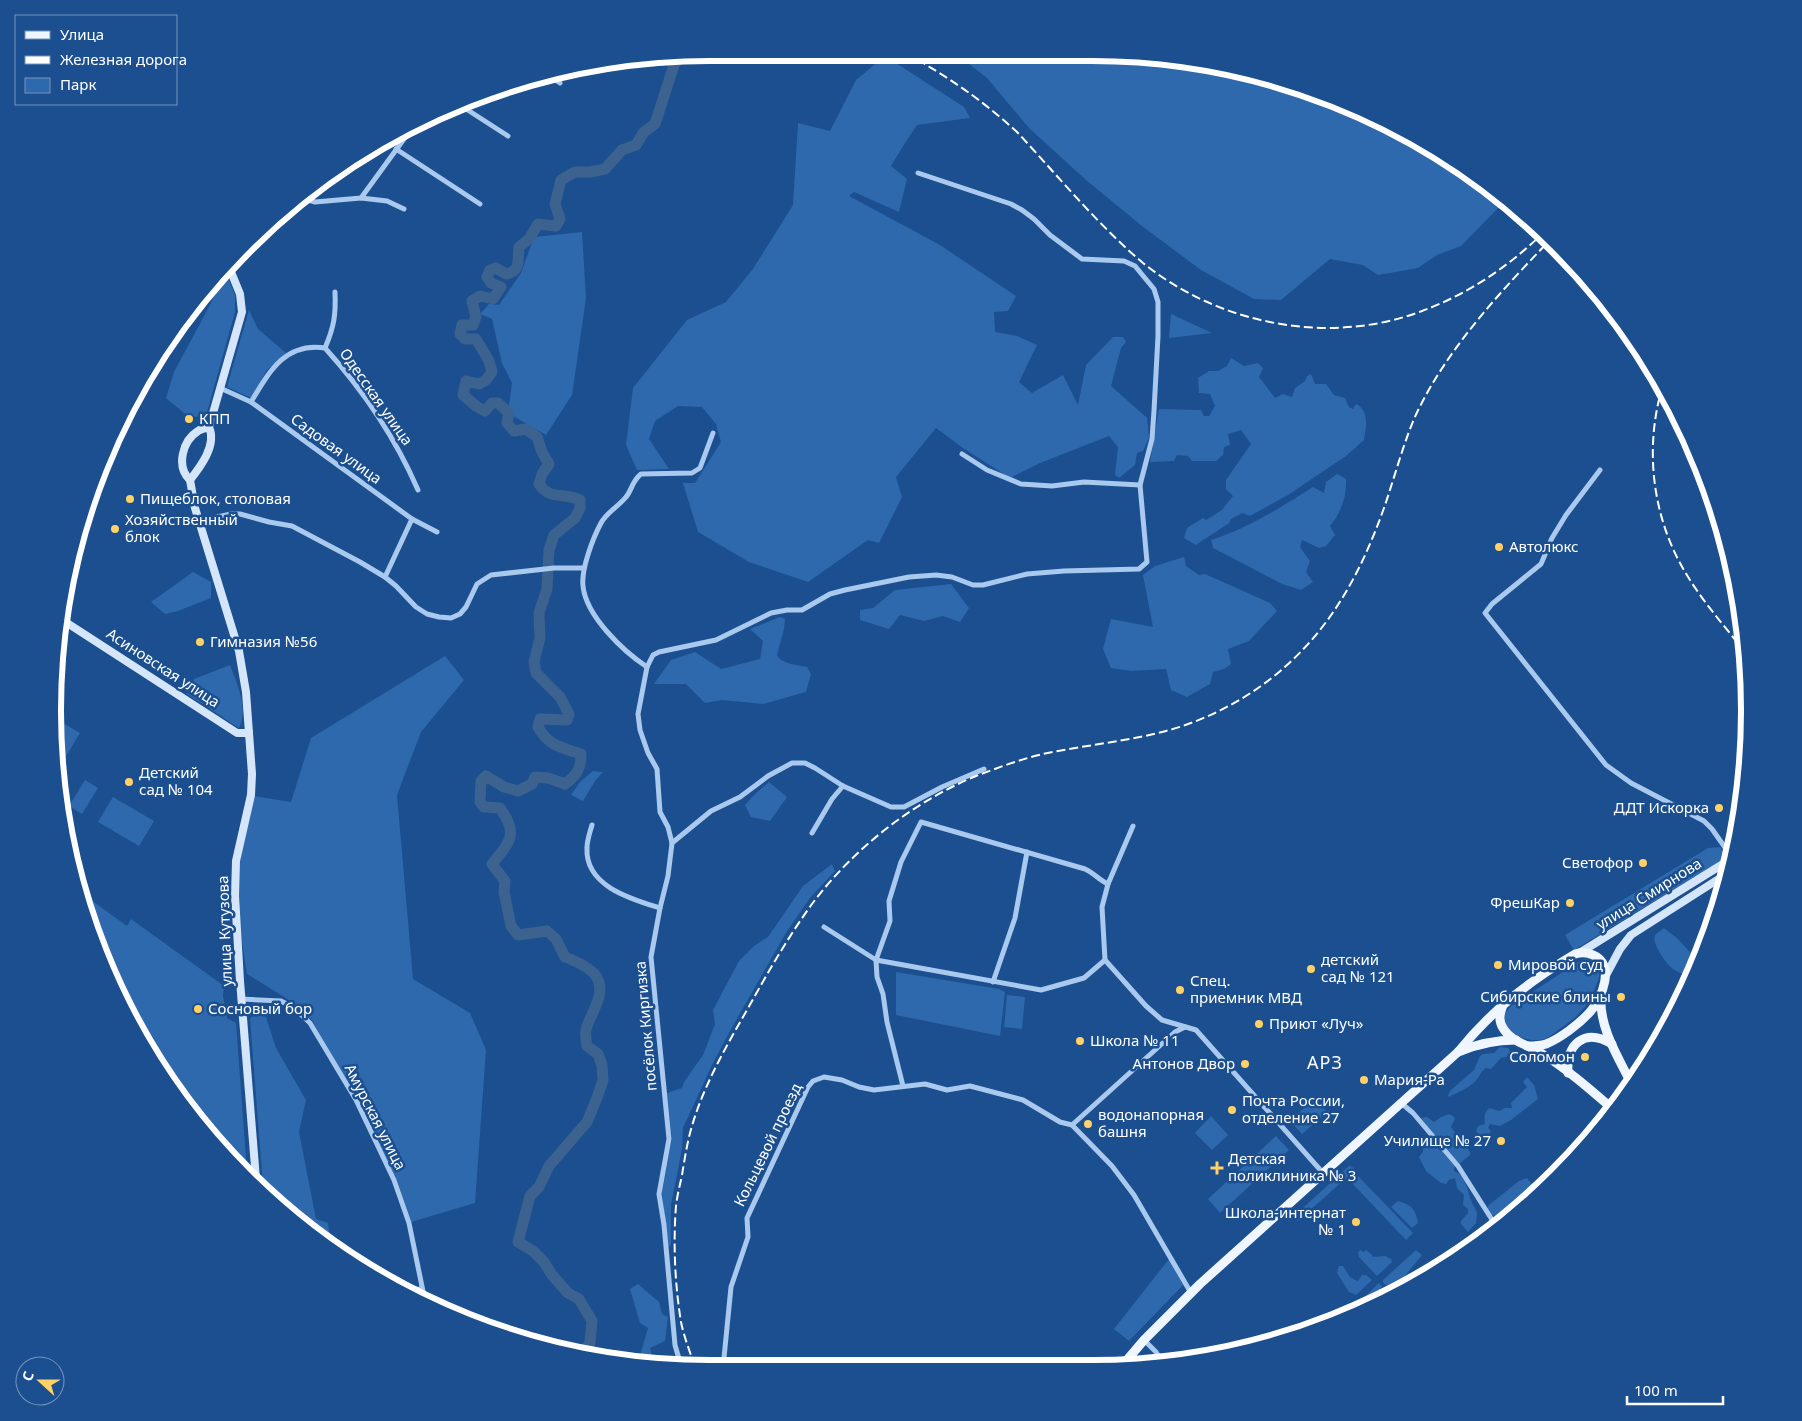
<svg xmlns="http://www.w3.org/2000/svg" width="1802" height="1421" viewBox="0 0 1802 1421" font-family="'Noto Sans',sans-serif">
<rect width="100%" height="100%" fill="#1b4f8f"/>
<g fill="#2e69ad">
<polygon points="960,53 1134,54 1303,88 1420,141 1505,201 1461,246 1437,255 1418,268 1378,275 1363,265 1330,259 1281,300 1254,299 1201,270 1142,226 1086,180 1029,128 987,78 960,57"/>
<polygon points="885,56 964,107 970,118 917,125 905,143 891,166 907,179 899,212 854,192 849,196 940,245 1016,296 1008,311 994,312 995,332 1017,336 1037,345 1019,382 1032,393 1063,375 1078,405 1086,365 1113,337 1123,337 1126,342 1121,348 1111,386 1147,418 1149,438 1143,451 1137,453 1135,465 1119,478 1115,475 1118,447 1109,436 1040,463 1010,478 963,448 936,428 896,477 902,497 879,543 868,540 808,582 749,562 698,532 683,483 695,483 721,442 716,424 702,407 678,406 655,421 649,439 669,469 637,470 626,445 633,388 687,320 726,302 753,269 793,205 798,123 830,131 856,80"/>
<polygon points="582,232 586,298 572,395 546,435 508,413 512,383 502,363 492,319 480,314 489,304 499,305 521,273 534,237"/>
<polygon points="227,276 235,295 235,312 207,412 196,417 184,413 166,398 174,372 210,305 221,279"/>
<polygon points="249,310 258,329 286,353 267,370 251,398 227,387"/>
<polygon points="1171,314 1212,333 1169,338"/>
<path d="M1231,358l13,8 14,-3 5,5 -4,9 16,21 8,-4 9,3 3,-9 10,-7 2,-5 4,-2 4,10h11l8,11 11,3 4,9 4,2 3,-5c14,7 10,23 8,36l-18,16 -58,39 -38,21 -8,-3 -11,6 -2,4 -33,22 -12,-7 3,-10 16,-10 3,2 16,-10 11,-14 -7,-7v-9l25,-36 -10,-14 -13,4 2,11 -6,2 -1,8 -7,6h-24l-4,-5 -11,-1 -3,6 -24,1 9,-53 42,1 3,6h5l6,-10 -5,-12 -11,-1 -1,-15 11,-7h9l9,-5z"/>
<path d="M1337,474l9,5c1,17 -5,34 -16,47l5,9 -9,11 -7,2 -17,-8 -2,7 10,14 -4,11 7,10 -12,8 -19,-6 -69,-36 -2,-8c37,-12 69,-32 102,-53l11,6 2,-11z"/>
<polygon points="1184,557 1186,566 1199,575 1205,574 1270,603 1277,611 1249,641 1228,649 1231,664 1224,669 1213,672 1210,684 1187,697 1171,690 1166,669 1131,671 1111,668 1103,649 1111,619 1153,627 1143,575 1155,566"/>
<polygon points="193,572 211,582 211,598 178,611 165,614 151,602"/>
<polygon points="951,584 969,608 960,622 943,616 924,621 900,615 889,629 860,620 860,610 873,608 895,590"/>
<path d="M780,617l5,2 -1,10 -7,26c4,9 21,10 30,12l4,7 -5,18 -43,12 -41,-4 -17,3 -19,-19h-32l17,-24 24,-8 26,17 39,-10 3,-18 -13,-12z"/>
<path d="M445,656l19,24 -43,52 -24,63 16,184 57,34 16,37 -11,153 -64,19 -14,-42 -39,-82 -25,-40 -21,-38 -23,-20 -42,-26c-6,-37 -11,-73 -7,-110 2,-23 9,-46 14,-68l37,6 20,-64z"/>
<path d="M230,665c7,18 19,45 9,63l-52,-34 7,-15z"/>
<polygon points="53,717 80,733 65,758 58,754"/>
<polygon points="593,771 603,772 595,781 583,801 571,795 580,782"/>
<polygon points="85,780 98,788 82,814 69,806"/>
<polygon points="769,782 787,797 770,821 751,817 745,805 755,794"/>
<polygon points="113,797 154,821 139,846 98,822"/>
<polygon points="1720,847 1727,857 1574,950 1565,935 1708,848"/>
<polygon points="832,864 835,871 810,898 787,931 730,1031 712,1065 683,1128 682,1149 671,1205 671,1245 668,1247 662,1193 672,1139 667,1093 682,1088 684,1082 703,1055 715,1024 713,1010 739,961 754,946 768,937 803,886"/>
<polygon points="80,892 127,926 131,919 224,986 223,996 227,1018 236,1023 247,1172 216,1145 141,1040"/>
<path d="M1664,928l14,11 19,21 -6,16c-6,-2 -13,-3 -18,-7 -6,-4 -22,-26 -18,-34 2,-2 6,-5 9,-7z"/>
<path d="M1586,959c10,1 14,8 13,18 -9,28 -17,37 -41,53 -6,5 -12,10 -20,10 -13,1 -23,-5 -32,-12l-3,-13 8,-9 70,-46z"/>
<polygon points="896,972 999,989 1005,992 1000,1036 896,1015"/>
<polygon points="1007,995 1025,997 1022,1029 1004,1027"/>
<polygon points="264,1011 276,1048 306,1100 299,1132 316,1219 328,1223 331,1245 263,1186 250,1018"/>
<path d="M1500,1047l8,1 3,4 -5,5 -5,1 -10,11 -5,-1c-5,4 -5,5 -8,10 -6,9 -20,14 -29,19l-1,-2 2,-4 24,-21 6,-14 3,-2 11,-1z"/>
<path d="M1527,1077l7,8 4,14 -27,21 -11,6 -10,-2 -2,4 3,3 -5,8 -5,-1 -5,-7 2,-5 7,-2c-1,-7 -1,-11 4,-16l11,3 4,-3h8l-1,-5 16,-16 -4,-5z"/>
<polygon points="1315,1098 1327,1112 1302,1134 1290,1121"/>
<path d="M1449,1114l4,2 2,3 -4,8 19,25v3l-16,13v3c12,5 13,18 17,29 4,11 8,9 5,23l-8,9 -7,-8v-3l7,-8v-4l-5,-4 1,-10 -7,-7 -2,-10 -6,2 -3,4 -5,-1 -15,-12 -7,-14 4,-5v-3l13,-11 -15,-20 6,-1 7,5 7,-5z"/>
<polygon points="1211,1116 1228,1135 1212,1150 1195,1133"/>
<polygon points="1276,1136 1289,1150 1220,1213 1208,1199"/>
<polygon points="1349,1166 1354,1168 1353,1172 1298,1221 1293,1219 1293,1217"/>
<polygon points="1358,1176 1413,1233 1406,1240 1351,1182"/>
<path d="M1527,1178l8,10v5l-7,3 -7,8 -4,-1c-4,7 -4,15 -13,15l-2,-3 -4,1 -7,-1 -4,-6 2,-4 30,-24z"/>
<path d="M1398,1201c14,4 17,8 20,22l-6,5 -21,-21z"/>
<polygon points="1360,1250 1364,1252 1366,1250 1371,1254 1373,1257 1385,1256 1391,1259 1392,1262 1377,1276 1359,1257 1358,1252"/>
<polygon points="1416,1250 1422,1255 1400,1282 1386,1285 1383,1283 1383,1280"/>
<polygon points="1169,1259 1183,1285 1129,1341 1114,1329"/>
<path d="M1339,1266h4c5,7 5,12 15,15l4,-6h4l6,5 -16,15 -7,-3 -12,-19z"/>
<polygon points="1379,1283 1382,1287 1380,1289 1388,1295 1348,1313"/>
<polygon points="638,1284 659,1302 662,1314 668,1317 665,1341 650,1348 654,1363 643,1362 641,1352 648,1328 640,1323 630,1289"/>
</g>
<g fill="none" stroke-linecap="round" stroke-linejoin="round">
<path stroke="#3c6290" stroke-width="11" d="M580,1355l10,-12 2,-22 -13,-22 -11,-6 -16,-18 -8,-13 -11,-11 -15,-9 12,-46 9,-9 10,-21 38,-44 10,-24 6,-18 -1,-15 -4,-11 -11,-8c-1,-5 -2,-11 -1,-16 2,-9 7,-16 10,-25 13,-29 -8,-39 -31,-48l-9,-18 -9,-8 -29,4 -7,-9 -7,-34 1,-11 -13,-17c18,-22 27,-30 8,-56l-16,-1 -4,-5 1,-21 5,-5 18,11 14,4 14,-7 3,-7 13,1 17,6c12,-9 16,-15 16,-30 -21,-7 -32,-8 -43,-27l2,-8 27,1 2,-6 -9,-17 -24,-24 -2,-11 6,-24 -1,-25 8,-24 2,-39 5,-15 21,-17 5,-10v-8c-17,-8 -29,1 -41,-16l3,-10 7,-10 -7,-12 -5,-15 -11,-8 -12,2 -7,-8 2,-10 -11,-10h-6l-7,8 -9,-5 -13,-11 3,-14 13,3 7,-4 6,-8 -3,-11 -13,-22h-11l-5,-5 2,-9h11l3,-8 -4,-16 8,-5 13,3 8,-12 -10,-4 -4,-6 3,-7 6,-2 10,6c16,-3 11,-15 13,-27l10,-8 9,-15 18,2 4,-7 -5,-15 6,-24 14,-8h15l15,-3 17,-19 14,-5 8,-13 11,-8 19,-59 5,-8"/>
<g stroke="#a9c9ee" stroke-width="5">
<polyline points="546,74 560,83"/>
<polyline points="463,107 508,136"/>
<polyline points="396,149 480,204"/>
<polyline points="361,198 387,201 404,209"/>
<polyline points="305,199 315,202 361,198 412,128"/>
<path d="M325,348c9,-21 11,-33 10,-56"/>
<polyline points="220,388 251,402 412,519 437,532"/>
<path d="M251,402c18,-30 34,-60 74,-54 38,42 70,89 93,142"/>
<polyline points="962,454 987,470 1021,484 1052,486 1084,482 1140,485"/>
<polyline points="1600,470 1566,515 1552,538 1541,564 1492,604 1485,613 1606,765 1631,783 1704,821 1712,829 1731,856"/>
<polyline points="199,521 231,514 240,514 269,522 292,526 360,562 385,577 396,586 416,607 427,614 439,617 451,618 460,614 466,607 477,584 491,575 554,568 584,568"/>
<polyline points="385,577 412,519"/>
<path d="M647,667c-24,-16 -61,-51 -64,-81 -2,-17 10,-48 18,-63 6,-11 17,-16 25,-26 6,-7 6,-16 15,-23l51,-1 8,-5 13,-35"/>
<path d="M592,825c-2,7 -5,15 -5,23 -2,38 44,51 73,60"/>
<polyline points="1133,826 1108,884 1102,907 1105,960 1146,1006 1162,1020 1196,1030 1323,1173"/>
<polyline points="812,833 832,799 843,786"/>
<polyline points="672,843 711,811 740,797 768,776 792,763 805,763 815,768 843,786 891,807 904,807 942,787 984,769"/>
<polyline points="824,927 876,960 1041,990 1084,978 1105,960"/>
<polyline points="993,982 1015,918 1027,852"/>
<polyline points="241,999 281,1001 294,1008 310,1023 356,1100 394,1180 409,1223 425,1301"/>
<polyline points="1185,1027 1175,1032 1072,1125 1112,1166 1134,1195 1191,1293"/>
<path d="M903,1086l-16,-64 -4,-28 -6,-17 -1,-17 14,-39 -1,-20 12,-39 20,-40 164,47c9,4 14,11 23,15"/>
<polyline points="1401,1103 1413,1113 1458,1166 1496,1226"/>
<polyline points="406,1290 422,1289"/>
<polyline points="1144,1340 1156,1352 1162,1362"/>
<polyline points="681,1366 675,1345 664,1225 659,1194 669,1139 651,957 660,908 668,876 672,843 668,827 660,812 657,769 648,753 640,730 638,714 647,667 653,655 659,652 716,640 771,613 787,610 802,610 830,594 845,590 909,577 936,575 952,577 973,585 983,585 1027,574 1064,571 1139,569 1147,562 1140,485 1152,439 1154,411 1158,336 1158,302 1154,289 1135,266 1124,261 1082,259 1050,235 1034,219 1022,210 1011,204 918,173"/>
<polyline points="723,1368 731,1287 748,1237 747,1218 808,1087 813,1081 824,1077 842,1080 859,1087 874,1090 925,1084 947,1090 970,1086 1023,1100 1060,1122 1072,1125"/>
</g>
<g stroke="#d6e6fa" stroke-width="8">
<path d="M209,427c-4,1 -8,2 -11,4 -16,10 -22,36 -8,49l5,28 44,143 7,41 6,82 -1,21 -15,66 -1,35 5,85 16,198"/>
<polyline points="209,427 242,312 240,294 229,267"/>
<path d="M190,480c11,-14 27,-35 19,-53"/>
<polyline points="64,621 237,733 249,733"/>
<polyline points="1581,952 1731,859"/>
<polyline points="1605,977 1620,949 1631,935 1728,873"/>
</g>
<g stroke="#f0f6ff" stroke-width="9">
<path d="M1601,997c-2,30 17,60 30,86"/>
<path d="M1504,1002c-3,9 -7,17 -1,26 8,14 26,17 38,25 26,16 50,37 73,57"/>
<path d="M1458,1052c19,-8 37,-12 58,-12"/>
<path d="M1568,1073c-2,-30 17,-45 44,-29"/>
<path d="M1121,1367l23,-27 56,-56 258,-232c34,-42 70,-70 117,-98 6,-2 12,-2 18,1 23,9 9,44 -3,57 -11,12 -29,26 -44,32 -6,2 -13,2 -19,2"/>
</g>
<g stroke="#fff" stroke-width="2" stroke-dasharray="9 4" stroke-linecap="butt">
<path d="M906,53c42,24 75,46 111,79 41,44 80,92 126,131 77,62 187,83 279,48 46,-17 86,-44 121,-78"/>
<path d="M1663,385c-18,58 -12,124 17,178 17,32 42,60 65,89"/>
<path d="M695,1367c-5,-15 -11,-30 -14,-45 -6,-37 -8,-78 -5,-116 1,-10 4,-21 6,-31 2,-12 4,-25 7,-38 11,-45 35,-87 58,-127 20,-36 41,-73 65,-106 41,-55 101,-102 164,-128 21,-8 45,-17 67,-22 38,-8 77,-12 115,-21 47,-11 94,-36 129,-68 48,-43 76,-98 97,-157 10,-29 18,-60 30,-89 30,-67 86,-127 136,-179"/>
</g>
</g>
<g fill="#ffd166" stroke="#1b4f8f" stroke-width="2">
<circle cx="189" cy="419" r="5"/>
<circle cx="130" cy="499" r="5"/>
<circle cx="115" cy="529" r="5"/>
<circle cx="1499" cy="547" r="5"/>
<circle cx="200" cy="642" r="5"/>
<circle cx="129" cy="782" r="5"/>
<circle cx="1719" cy="808" r="5"/>
<circle cx="1643" cy="863" r="5"/>
<circle cx="1570" cy="903" r="5"/>
<circle cx="1498" cy="965" r="5"/>
<circle cx="1311" cy="969" r="5"/>
<circle cx="1180" cy="990" r="5"/>
<circle cx="1621" cy="997" r="5"/>
<circle cx="198" cy="1009" r="5"/>
<circle cx="1259" cy="1024" r="5"/>
<circle cx="1080" cy="1041" r="5"/>
<circle cx="1585" cy="1057" r="5"/>
<circle cx="1245" cy="1064" r="5"/>
<circle cx="1364" cy="1080" r="5"/>
<circle cx="1232" cy="1110" r="5"/>
<circle cx="1088" cy="1124" r="5"/>
<circle cx="1501" cy="1141" r="5"/>
<path d="M1214.5 1160.5h5v5h5v5h-5v5h-5v-5h-5v-5h5z"/>
<circle cx="1356" cy="1222" r="5"/>
</g>
<g text-anchor="middle" stroke-width="5" stroke-linejoin="round" paint-order="stroke">
<g font-size="15" fill="#fff" stroke="#1b4f8f">
<text transform="translate(376 397) rotate(55)" y="5">Одесская улица</text>
<text transform="translate(336 449) rotate(36)" y="5">Садовая улица</text>
<text transform="translate(163 668) rotate(33)" y="5">Асиновская улица</text>
<text transform="translate(1649 894) rotate(-32)" y="5">улица Смирнова</text>
<text transform="translate(225 931) rotate(-92)" y="5">улица Кутузова</text>
<text transform="translate(646 1026) rotate(-95)" y="5">посёлок Киргизка</text>
<text transform="translate(375 1117) rotate(63)" y="5">Амурская улица</text>
<text transform="translate(768 1145) rotate(-64)" y="5">Кольцевой проезд</text>
</g>
<g font-size="15" fill="#fff" stroke="#1b4f8f" text-anchor="start">
<text x="199" y="424">КПП</text>
<text x="140" y="504">Пищеблок, столовая</text>
<text x="125" y="525">Хозяйственный<tspan x="125" dy="17">блок</tspan></text>
<text x="1509" y="552">Автолюкс</text>
<text x="210" y="647">Гимназия №56</text>
<text x="139" y="778">Детский<tspan x="139" dy="17">сад № 104</tspan></text>
<text x="1709" y="813" text-anchor="end">ДДТ Искорка</text>
<text x="1633" y="868" text-anchor="end">Светофор</text>
<text x="1560" y="908" text-anchor="end">ФрешКар</text>
<text x="1321" y="965">детский<tspan x="1321" dy="17">сад № 121</tspan></text>
<text x="1508" y="970">Мировой суд</text>
<text x="1190" y="986">Спец.<tspan x="1190" dy="17">приемник МВД</tspan></text>
<text x="1611" y="1002" text-anchor="end">Сибирские блины</text>
<text x="208" y="1014">Сосновый бор</text>
<text x="1269" y="1029">Приют «Луч»</text>
<text x="1090" y="1046">Школа № 11</text>
<text x="1575" y="1062" text-anchor="end">Соломон</text>
<text x="1235" y="1069" text-anchor="end">Антонов Двор</text>
<text x="1374" y="1085">Мария-Ра</text>
<text x="1242" y="1106">Почта России,<tspan x="1242" dy="17">отделение 27</tspan></text>
<text x="1098" y="1120">водонапорная<tspan x="1098" dy="17">башня</tspan></text>
<text x="1491" y="1146" text-anchor="end">Училище № 27</text>
<text x="1228" y="1164">Детская<tspan x="1228" dy="17">поликлиника № 3</tspan></text>
<text x="1346" y="1218" text-anchor="end">Школа-интернат<tspan x="1346" dy="17">№ 1</tspan></text>
</g>
<g font-size="18" letter-spacing="1" fill="#fff" stroke="#1b4f8f">
<text x="1325" y="1069">АРЗ</text>
</g>
</g>
<path d="M0 0H1802V1421H0ZM710 61H1092A649 649 0 0 1 1741 710V711A649 649 0 0 1 1092 1360H710A649 649 0 0 1 61 711V710A649 649 0 0 1 710 61Z" fill="#1b4f8f" fill-rule="evenodd"/>
<path fill="none" stroke="#fff" stroke-width="6" d="M710 61H1092A649 649 0 0 1 1741 710V711A649 649 0 0 1 1092 1360H710A649 649 0 0 1 61 711V710A649 649 0 0 1 710 61Z"/>
<rect x="15" y="15" width="162" height="90" fill="#1b4f8f" stroke="#7695bc"/>
<rect x="25" y="31" width="25" height="8" fill="#f0f6ff" stroke="#7695bc"/>
<text x="60" y="40" font-size="15" fill="#ffffff">Улица</text>
<rect x="25" y="56" width="25" height="8" fill="#ffffff" stroke="#7695bc"/>
<text x="60" y="65" font-size="15" fill="#ffffff">Железная дорога</text>
<rect x="25" y="78" width="25" height="15" fill="#2e69ad" stroke="#7695bc"/>
<text x="60" y="90" font-size="15" fill="#ffffff">Парк</text>
<g transform="translate(40 1381) rotate(291)"><circle r="24" fill="#1b4f8f" stroke="#7695bc"/>
<path d="M0-4L9 19L0 12L-9 19Z" fill="#ffd166"/>
<text y="-8" font-size="14" font-weight="bold" text-anchor="middle" fill="#ffffff">С</text>
</g>
<path d="M1627 1396v8h96v-8" fill="none" stroke="#ffffff" stroke-width="2.5"/>
<text x="1634" y="1396" font-size="15" fill="#ffffff" stroke="#1b4f8f" stroke-width="4" paint-order="stroke">100 m</text>
</svg>
